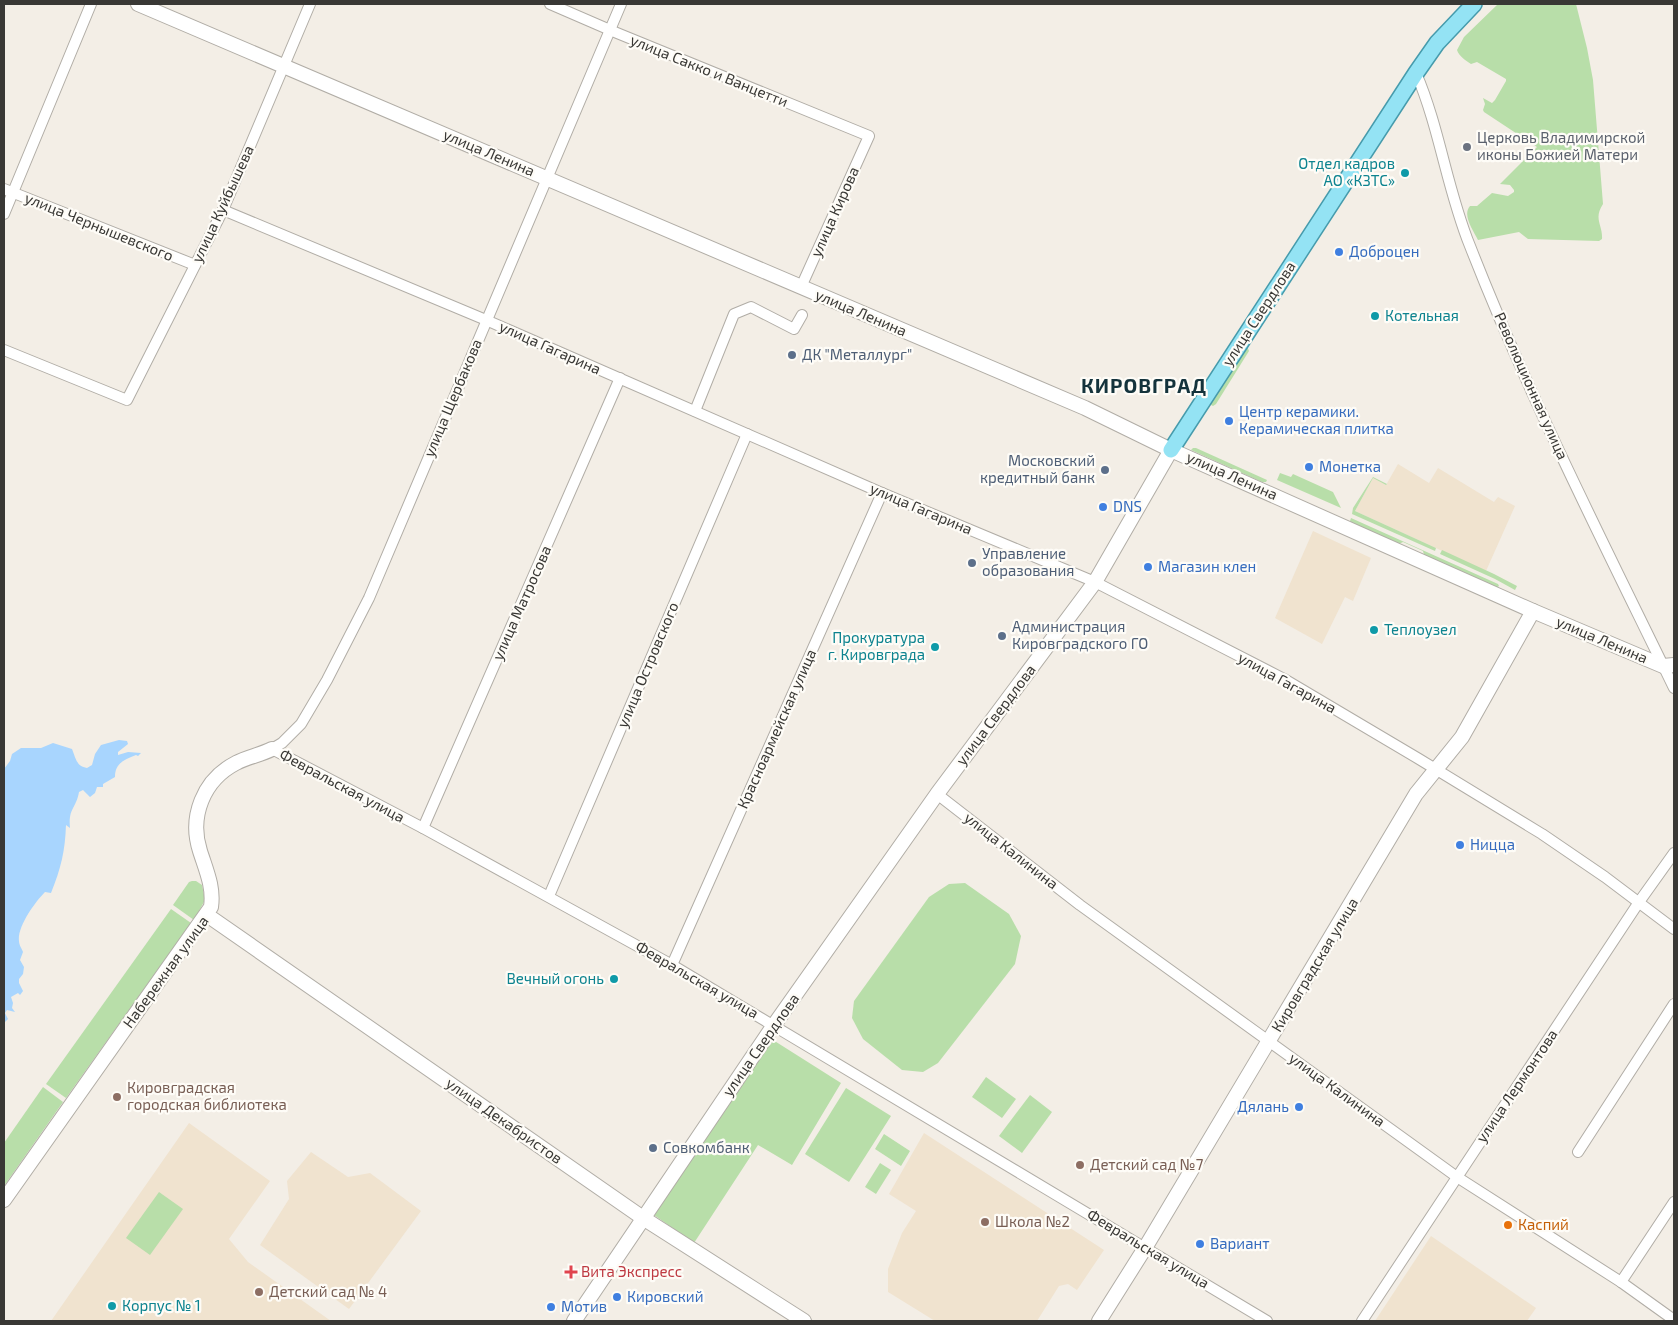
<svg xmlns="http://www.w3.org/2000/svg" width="1678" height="1325" viewBox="0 0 1678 1325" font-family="'Exo 2',sans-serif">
<rect width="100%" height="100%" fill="#f3eee6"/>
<g fill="#f0e3cf">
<polygon points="1398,464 1429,483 1438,468 1494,502 1498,497 1515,506 1486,571 1355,511 1373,478 1386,485"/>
<polygon points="1313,531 1371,558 1353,601 1345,597 1322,644 1275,618"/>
<polygon points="189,1123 270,1181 229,1239 248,1262 331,1321 51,1321"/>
<polygon points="924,1133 1104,1250 1077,1290 1068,1284 1059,1286 1037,1321 935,1321 888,1292 888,1269 902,1233 916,1211 889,1194"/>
<polygon points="311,1152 348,1177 370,1173 421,1211 349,1309 260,1245 289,1199 287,1181"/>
<polygon points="1431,1236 1536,1308 1527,1321 1375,1321"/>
</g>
<g fill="#b8dea9">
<path d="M1498,4h78l11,44 6,32 10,124c-10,15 0,21 -1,35l-3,2 -71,-2 -9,-7 -41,8c-5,-10 -16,-25 -8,-34h7l15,-13 16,3 6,-4v-2l-4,-5 -10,-1 37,-37 -53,-35 -1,-2 2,-6 -2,-6 9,5 3,-3 11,-19v-2l-29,-17 -6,2c-6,-4 -12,-8 -14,-14l7,-13z"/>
<polygon points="1247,346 1249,351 1216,404 1213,406 1209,404 1246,347"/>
<polygon points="1193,448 1196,448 1267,480 1266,482 1262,482 1191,450"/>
<polygon points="1280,473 1291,477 1293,474 1333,492 1341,508 1277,480"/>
<polygon points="1373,477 1387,484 1386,485 1373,478 1355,511 1436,548 1435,551 1352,514 1353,508"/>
<polygon points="1351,518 1498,584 1499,586 1496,588 1424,555 1423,551 1403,542 1399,544 1353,524 1350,521"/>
<polygon points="1442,550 1494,574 1517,586 1515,590 1495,579 1440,554"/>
<polygon points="192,881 196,881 202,885 205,900 194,920 173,905 189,882"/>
<polygon points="965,883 1009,914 1021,936 1015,964 938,1063 923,1072 902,1070 863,1039 852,1018 854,1001 929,897 949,884"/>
<polygon points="171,909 191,923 66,1098 46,1084"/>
<polygon points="773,1040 841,1083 792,1165 758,1145 694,1243 654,1215"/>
<polygon points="986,1077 1016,1099 1002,1118 972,1097"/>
<polygon points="43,1087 63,1102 4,1186 4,1143"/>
<polygon points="846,1088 891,1116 849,1182 805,1154"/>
<polygon points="1030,1095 1052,1112 1022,1153 999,1136"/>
<polygon points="884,1134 910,1151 901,1166 875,1149"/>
<polygon points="880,1163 891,1170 876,1194 865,1187"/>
<polygon points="159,1192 183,1209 150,1255 126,1238"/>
</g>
<path fill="#a8d5fe" d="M119,740l8,1 1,3 -10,8v3l10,-3 13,1 -3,3 -2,-1c-12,5 -21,8 -21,22l-12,7v3h-6l-2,6 -5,4 -7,-7 -4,2c-3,17 -11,16 -9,36l-4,-3c-1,27 -5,43 -15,68l-6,-1c-10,10 -28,35 -26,49 0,4 3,8 4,11l-3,8 4,7 -1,7 -4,5v4l4,8 -3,4 -2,-2 -7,4 2,6 -1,5 3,4 -8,-2 -2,3 3,6 -4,4v-254l6,-8 2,-7 9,-6h20l12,-5 19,6c4,10 4,17 15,19l5,-3 3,-11 6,-9z"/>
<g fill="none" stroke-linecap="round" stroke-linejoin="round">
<defs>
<g id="street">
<polyline points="550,4 617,33 869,136 801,287"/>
<path d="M1416,73c24,56 31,117 54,173 59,151 133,296 204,442"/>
<polyline points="4,189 195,265"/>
<polyline points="223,210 486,320 882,493 1095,582 1284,679 1419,759 1542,834 1605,877 1674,929"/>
<polyline points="4,214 91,4"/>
<polyline points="4,350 127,400 223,210 310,4"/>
<polyline points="695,411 734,314 751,307 794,329 802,315"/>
<polyline points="272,749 423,828 672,965 1267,1321"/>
<polyline points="272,749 282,743 301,724 327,680 369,598 621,4"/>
<polyline points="937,794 1080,905 1457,1177 1621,1282 1674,1320"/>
<polyline points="423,828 620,378"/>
<polyline points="549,896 747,434"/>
<polyline points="672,965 882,493"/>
<polyline points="1578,1152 1674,1004"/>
<polyline points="1621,1282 1674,1202"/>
<polyline points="1362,1321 1639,902 1674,853"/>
</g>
<g id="secondary">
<polyline points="138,4 1085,408 1171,450 1533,611 1663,666 1674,665"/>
<polyline points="207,915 643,1218 804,1321"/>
<path d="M4,1200l207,-293c3,-20 -5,-37 -11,-56 -11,-34 3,-71 36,-88 11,-6 24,-8 36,-14"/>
<polyline points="574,1321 774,1025 937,794 1095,582 1171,450"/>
<polyline points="1099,1321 1145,1248 1416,794 1462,737 1533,611"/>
</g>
<polyline id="primary" points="1171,450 1416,73 1437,43 1474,4"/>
</defs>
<use href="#street" stroke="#b1ada6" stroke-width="12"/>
<use href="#secondary" stroke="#b1ada6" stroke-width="16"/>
<use href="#primary" stroke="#469bac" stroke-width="18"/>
<use href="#street" stroke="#fff" stroke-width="10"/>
<use href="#secondary" stroke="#fff" stroke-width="14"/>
<use href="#primary" stroke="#94e3f4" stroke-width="15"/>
</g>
<circle fill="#6b7280" stroke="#fefcf7" stroke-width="2" cx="1467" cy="147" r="5"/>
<g fill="#0f9aa8" stroke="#fefcf7" stroke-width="2">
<circle cx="1405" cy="173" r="5"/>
<circle cx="1375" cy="316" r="5"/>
<circle cx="1374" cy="630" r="5"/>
<circle cx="935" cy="647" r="5"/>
<circle cx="614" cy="979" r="5"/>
<circle cx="112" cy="1306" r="5"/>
</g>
<g fill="#3f7fe0" stroke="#fefcf7" stroke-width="2">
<circle cx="1339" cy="252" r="5"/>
<circle cx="1229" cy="421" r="5"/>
<circle cx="1309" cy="467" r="5"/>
<circle cx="1103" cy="507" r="5"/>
<circle cx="1148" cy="567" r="5"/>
<circle cx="1460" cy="845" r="5"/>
<circle cx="1299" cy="1107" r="5"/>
<circle cx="1200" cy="1244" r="5"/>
<circle cx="617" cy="1297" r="5"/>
<circle cx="551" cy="1307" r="5"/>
</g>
<g fill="#5c6f8a" stroke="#fefcf7" stroke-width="2">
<circle cx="792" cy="355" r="5"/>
<circle cx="1105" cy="470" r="5"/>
<circle cx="972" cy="563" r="5"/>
<circle cx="1002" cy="636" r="5"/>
<circle cx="653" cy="1148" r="5"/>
</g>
<g fill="#8d6e63" stroke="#fefcf7" stroke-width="2">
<circle cx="117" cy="1097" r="5"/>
<circle cx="1080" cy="1165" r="5"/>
<circle cx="985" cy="1222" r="5"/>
<circle cx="259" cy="1292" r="5"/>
</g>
<circle fill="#e8710a" stroke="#fefcf7" stroke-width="2" cx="1508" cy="1225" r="5"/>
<path fill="#e0444e" stroke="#fefcf7" stroke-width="2" d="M568.5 1264.5h5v5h5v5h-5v5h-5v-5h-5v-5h5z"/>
<g text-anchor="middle" stroke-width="4.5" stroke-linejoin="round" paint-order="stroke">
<g font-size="15" fill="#393835" stroke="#fefcf7">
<text transform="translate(709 71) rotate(22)" y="5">улица Сакко и Ванцетти</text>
<text transform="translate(489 153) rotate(23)" y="5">улица Ленина</text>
<text transform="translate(223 204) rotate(-65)" y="5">улица Куйбышева</text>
<text transform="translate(835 212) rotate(-66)" y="5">улица Кирова</text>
<text transform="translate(99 227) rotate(22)" y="5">улица Чернышевского</text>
<text transform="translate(861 313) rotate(23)" y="5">улица Ленина</text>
<text transform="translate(1259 314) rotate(-57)" y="5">улица Свердлова</text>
<text transform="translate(550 348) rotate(24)" y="5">улица Гагарина</text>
<text transform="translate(1531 386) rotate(66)" y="5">Революционная улица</text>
<text transform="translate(453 398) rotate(-67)" y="5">улица Щербакова</text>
<text transform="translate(1232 476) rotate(24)" y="5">улица Ленина</text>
<text transform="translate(921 509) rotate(23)" y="5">улица Гагарина</text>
<text transform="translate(522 603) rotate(-66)" y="5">улица Матросова</text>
<text transform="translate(1602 640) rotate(23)" y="5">улица Ленина</text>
<text transform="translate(648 665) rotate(-67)" y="5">улица Островского</text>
<text transform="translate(1287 683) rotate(29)" y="5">улица Гагарина</text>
<text transform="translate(996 715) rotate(-53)" y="5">улица Свердлова</text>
<text transform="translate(777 729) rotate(-66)" y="5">Красноармейская улица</text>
<text transform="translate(342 786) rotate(28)" y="5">Февральская улица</text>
<text transform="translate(1011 851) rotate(38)" y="5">улица Калинина</text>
<text transform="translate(1315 965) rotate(-59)" y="5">Кировградская улица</text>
<text transform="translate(166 972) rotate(-54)" y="5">Набережная улица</text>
<text transform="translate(697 980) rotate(30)" y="5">Февральская улица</text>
<text transform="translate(761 1045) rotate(-55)" y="5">улица Свердлова</text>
<text transform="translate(1517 1086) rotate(-56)" y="5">улица Лермонтова</text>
<text transform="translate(1337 1090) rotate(36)" y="5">улица Калинина</text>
<text transform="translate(504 1121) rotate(35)" y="5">улица Декабристов</text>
<text transform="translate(1148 1249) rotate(31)" y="5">Февральская улица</text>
</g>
<g font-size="15" fill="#5b616d" stroke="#fefcf7" text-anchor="start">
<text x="1477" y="143">Церковь Владимирской<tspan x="1477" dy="17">иконы Божией Матери</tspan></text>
</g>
<g font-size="15" fill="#0d838f" stroke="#fefcf7" text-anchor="end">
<text x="1395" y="169">Отдел кадров<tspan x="1395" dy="17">АО «КЗТС»</tspan></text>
<text x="1385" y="321" text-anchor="start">Котельная</text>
<text x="1384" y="635" text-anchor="start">Теплоузел</text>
<text x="925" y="643">Прокуратура<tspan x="925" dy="17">г. Кировграда</tspan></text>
<text x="604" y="984">Вечный огонь</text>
<text x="122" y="1311" text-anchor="start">Корпус № 1</text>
</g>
<g font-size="15" fill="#366cbe" stroke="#fefcf7" text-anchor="start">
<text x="1349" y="257">Доброцен</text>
<text x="1239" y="417">Центр керамики.<tspan x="1239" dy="17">Керамическая плитка</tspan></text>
<text x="1319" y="472">Монетка</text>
<text x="1113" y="512">DNS</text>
<text x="1158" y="572">Магазин клен</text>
<text x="1470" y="850">Ницца</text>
<text x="1289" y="1112" text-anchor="end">Дялань</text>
<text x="1210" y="1249">Вариант</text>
<text x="627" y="1302">Кировский</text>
<text x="561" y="1312">Мотив</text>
</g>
<g font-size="15" fill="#4e5e75" stroke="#fefcf7" text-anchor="start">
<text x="802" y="360">ДК "Металлург"</text>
<text x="1095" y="466" text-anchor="end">Московский<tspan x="1095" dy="17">кредитный банк</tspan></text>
<text x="982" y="559">Управление<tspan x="982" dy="17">образования</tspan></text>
<text x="1012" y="632">Администрация<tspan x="1012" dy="17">Кировградского ГО</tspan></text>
<text x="663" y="1153">Совкомбанк</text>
</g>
<g font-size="15" fill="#785e54" stroke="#fefcf7" text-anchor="start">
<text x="127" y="1093">Кировградская<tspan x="127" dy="17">городская библиотека</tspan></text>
<text x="1090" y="1170">Детский сад №7</text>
<text x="995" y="1227">Школа №2</text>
<text x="269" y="1297">Детский сад № 4</text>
</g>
<g font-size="15" fill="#c56008" stroke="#fefcf7" text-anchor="start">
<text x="1518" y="1230">Каспий</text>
</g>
<g font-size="15" fill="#be3a42" stroke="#fefcf7" text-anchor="start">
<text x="581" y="1277">Вита Экспресс</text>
</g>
<g font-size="20" font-weight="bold" letter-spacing="1" fill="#14333c" stroke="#fefcf7">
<text x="1144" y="393">КИРОВГРАД</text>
</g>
</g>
<rect width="1678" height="1325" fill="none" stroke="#393835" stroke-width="10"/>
</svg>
